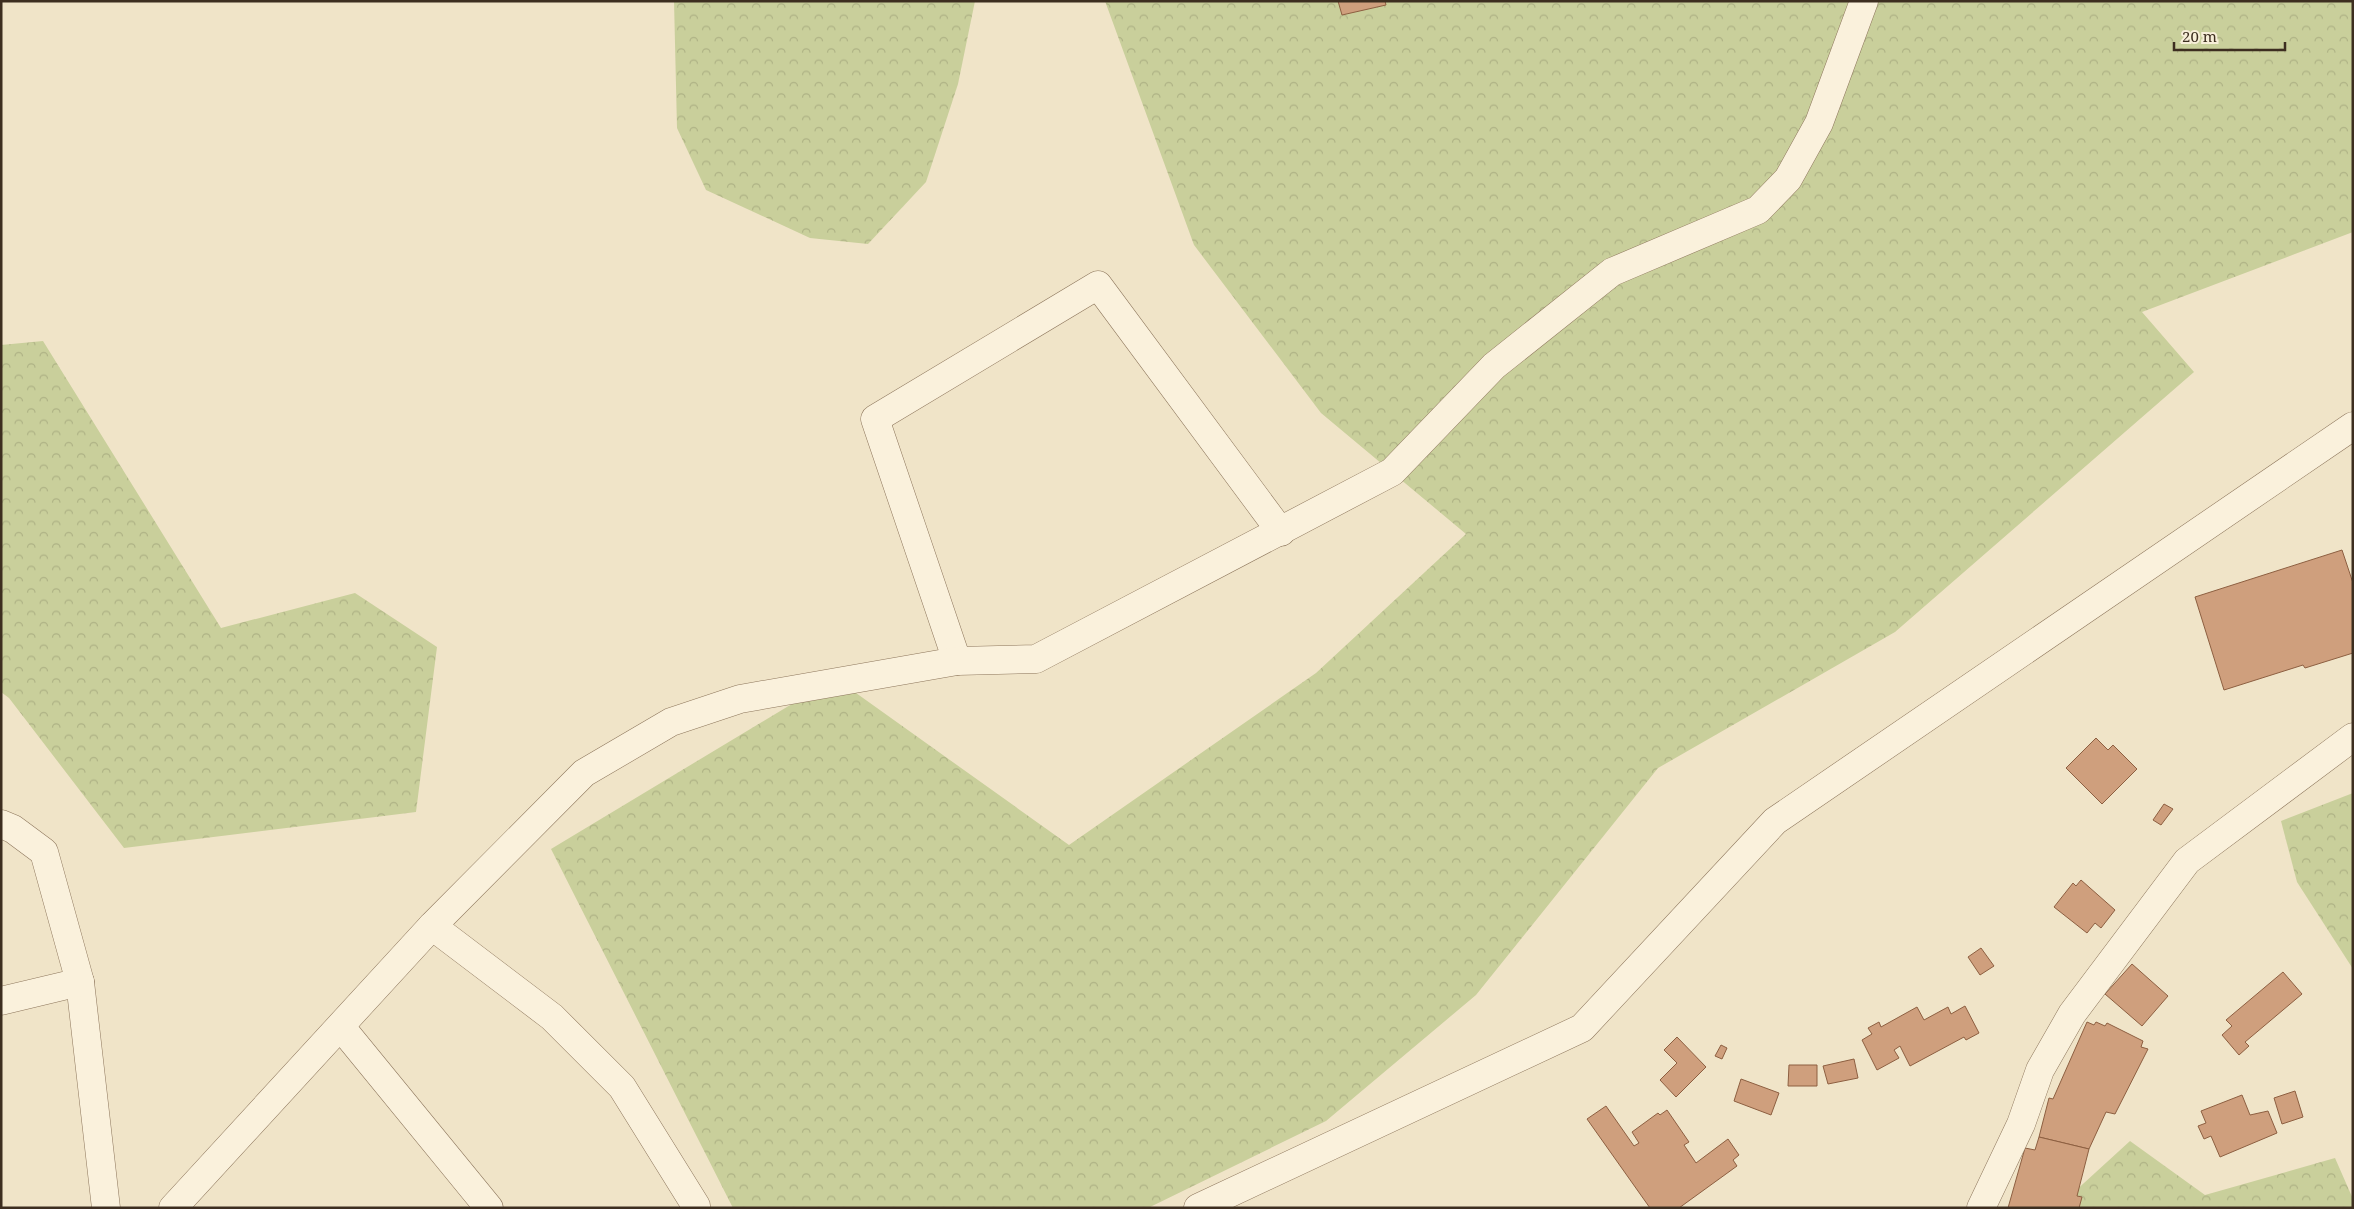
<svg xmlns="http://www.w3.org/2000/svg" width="2354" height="1209" viewBox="0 0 2354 1209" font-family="'Noto Serif',serif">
<defs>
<pattern id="forest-crowns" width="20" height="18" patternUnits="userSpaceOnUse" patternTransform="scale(1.25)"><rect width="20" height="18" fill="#c9cf9b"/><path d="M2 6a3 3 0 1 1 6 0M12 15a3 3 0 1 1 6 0" fill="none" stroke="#aeb285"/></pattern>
</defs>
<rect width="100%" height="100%" fill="#f0e4c8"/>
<g fill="url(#forest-crowns)">
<polygon points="674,1 975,1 958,84 926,182 868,244 810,238 706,190 677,128"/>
<polygon points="1105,1 2353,1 2353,232 2142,312 2194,372 1895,632 1658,768 1476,995 1326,1121 1148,1208 733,1208 551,849 835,678 1069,845 1316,673 1466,534 1321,413 1194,245"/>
<polygon points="43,341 221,628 355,593 437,647 416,812 124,848 9,698 1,692 1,345"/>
<polygon points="2353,793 2353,969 2297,882 2281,821"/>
<polygon points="2130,1141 2205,1195 2335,1158 2353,1199 2353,1208 2060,1208 2061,1204"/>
</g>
<g fill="#cf9f7d" stroke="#8d5f41">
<polygon points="1338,1 1385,1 1386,5 1342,15"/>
<polygon points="2342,550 2353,583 2353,653 2305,668 2303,665 2224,690 2195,597"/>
<polygon points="2096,738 2108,750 2113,745 2137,769 2102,804 2066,768"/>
<polygon points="2164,804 2173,809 2161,825 2153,820"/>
<polygon points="2081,880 2115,910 2101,928 2095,923 2087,933 2054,907 2073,883 2076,886"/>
<polygon points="1981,948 1994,966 1980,975 1968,957"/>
<polygon points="2132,964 2168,996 2142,1026 2105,994"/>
<polygon points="2283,972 2302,994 2245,1042 2249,1046 2239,1055 2222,1035 2232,1026 2226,1020"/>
<polygon points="1965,1006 1979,1033 1966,1040 1964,1037 1910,1066 1900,1046 1894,1050 1899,1058 1877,1070 1862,1040 1872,1034 1868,1028 1879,1022 1881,1027 1917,1007 1924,1020 1948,1007 1951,1014"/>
<polygon points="2087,1022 2094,1025 2096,1022 2105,1026 2107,1023 2143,1041 2141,1047 2148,1049 2115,1114 2106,1112 2089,1149 2039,1137 2049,1098 2053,1099"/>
<polygon points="1677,1037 1706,1067 1676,1097 1660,1080 1677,1063 1664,1050"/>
<polygon points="1721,1045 1727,1048 1722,1059 1715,1056"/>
<polygon points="1854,1059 1858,1078 1828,1084 1823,1066"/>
<polygon points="1789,1065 1817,1065 1817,1086 1788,1086"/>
<polygon points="1741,1079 1779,1093 1771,1115 1734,1101"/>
<polygon points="2295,1091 2303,1117 2282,1124 2274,1098"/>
<polygon points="2242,1095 2250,1115 2268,1111 2277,1133 2220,1157 2211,1136 2204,1139 2198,1126 2206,1123 2201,1111"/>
<polygon points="1606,1106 1634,1146 1639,1143 1632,1132 1658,1113 1660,1115 1667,1110 1689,1142 1684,1145 1696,1163 1728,1139 1739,1155 1733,1160 1737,1166 1679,1208 1650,1208 1587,1119"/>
<polygon points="2039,1137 2089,1149 2077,1196 2082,1197 2079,1208 2008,1208 2025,1148 2035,1150"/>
</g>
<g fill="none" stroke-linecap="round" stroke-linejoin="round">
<defs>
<g id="minor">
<polyline points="957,661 875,419 1098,285 1281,532"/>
<polyline points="1,824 13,829 44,852 80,982 106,1208"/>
<polyline points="432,926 552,1017 622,1087 696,1206 695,1208"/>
<polyline points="1,1001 80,982"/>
<polyline points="341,1027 489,1208"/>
<polyline points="173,1208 432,926 584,773 671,722 740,699 957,661 1036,659 1392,472 1494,366 1612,272 1758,210 1788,179 1819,123 1864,1"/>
<polyline points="1981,1208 2021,1124 2040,1070 2072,1014 2187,861 2353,737"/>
</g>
<polyline id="tertiary" points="1198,1208 1582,1028 1775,821 2353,426"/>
</defs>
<use href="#minor" stroke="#8d765c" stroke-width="29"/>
<use href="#tertiary" stroke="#8d765c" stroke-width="29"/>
<use href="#minor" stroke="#faf1dc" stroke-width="28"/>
<use href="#tertiary" stroke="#faf1dc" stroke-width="28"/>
</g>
<rect width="2354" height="1209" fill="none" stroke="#3d2e20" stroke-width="5"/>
<path d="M2174 42v8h111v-8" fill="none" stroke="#3d2e20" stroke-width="2.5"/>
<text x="2182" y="42" font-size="15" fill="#3d2e20" stroke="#f7eed8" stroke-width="4" paint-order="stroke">20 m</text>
</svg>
